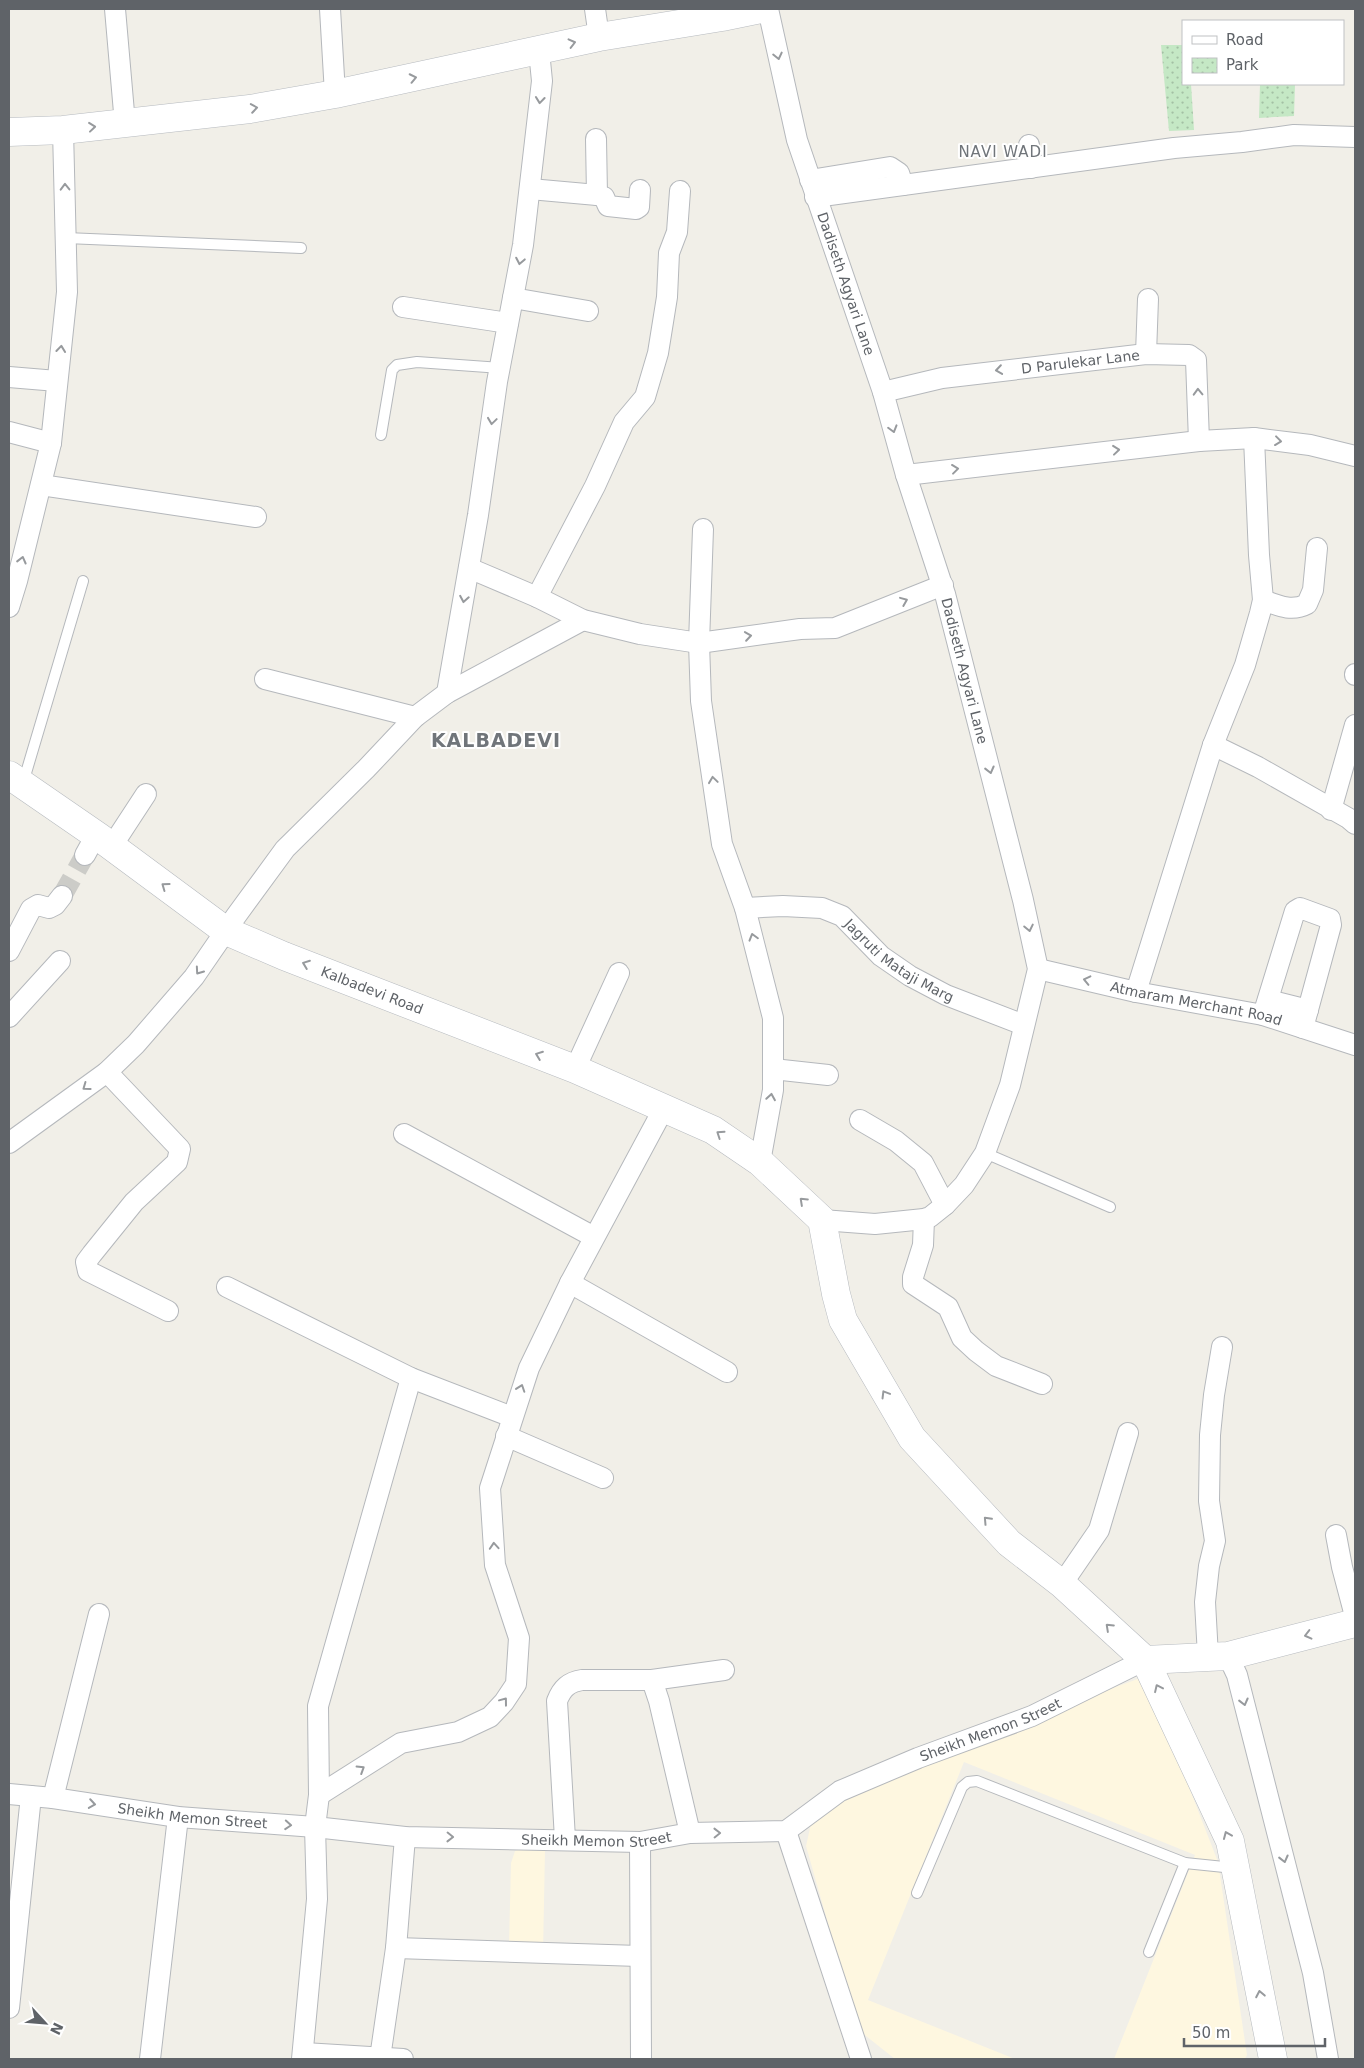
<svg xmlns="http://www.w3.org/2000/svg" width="1364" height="2068" viewBox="0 0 1364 2068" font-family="'DejaVu Sans',sans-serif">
<defs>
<pattern id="park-dots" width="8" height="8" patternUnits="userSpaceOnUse" patternTransform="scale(1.25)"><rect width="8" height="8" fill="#c5e8c5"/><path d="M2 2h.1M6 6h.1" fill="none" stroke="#a3c0a4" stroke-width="1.8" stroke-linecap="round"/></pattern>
</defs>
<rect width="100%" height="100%" fill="#f1efe8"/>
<g fill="#fef7e0">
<polygon points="1146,1676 1218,1862 1247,2055 1245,2059 1114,2059 1195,1855 964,1762 868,2000 1015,2059 895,2059 861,2032 848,1994 806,1846 812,1819 834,1800 944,1749"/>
<polygon points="530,1847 545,1850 543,1953 509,1946 511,1863 515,1851"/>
</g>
<g fill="url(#park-dots)">
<polygon points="1183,45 1183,84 1191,84 1194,130 1169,131 1161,45"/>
<polygon points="1260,84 1295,84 1294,116 1259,118"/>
</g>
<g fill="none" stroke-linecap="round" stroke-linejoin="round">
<polyline stroke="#ccccc8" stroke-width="20" stroke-dasharray="20 10" stroke-linecap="butt" points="62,896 85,855"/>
<defs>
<g id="lane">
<polyline points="66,238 301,248"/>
<polyline points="381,435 392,370 397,365 417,362 501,368"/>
<polyline points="23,783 83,581"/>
<polyline points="985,1153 1110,1207"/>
<polyline points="917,1893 962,1787 968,1782 977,1781 1185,1863 1234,1868"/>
<polyline points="1149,1952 1185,1863"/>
</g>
<g id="street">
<polyline points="115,9 125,124"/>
<polyline points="330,9 335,94"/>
<polyline points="595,9 599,37"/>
<path id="s1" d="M768,9l29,131 86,252 23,83 39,119 78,306 15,69 -28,116 -25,68 -21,32 -19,20 -15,12 -6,2 -49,5 -53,-4"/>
<polyline points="596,139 597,195"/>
<polyline points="1029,145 1031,168"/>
<polyline points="810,180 890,167 899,173 903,185"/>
<polyline points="530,189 597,195 604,197 608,206 636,209 639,207 640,190"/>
<polyline points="815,197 1174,148 1242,142 1294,135 1355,137"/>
<polyline points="513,298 588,311"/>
<polyline points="403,307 508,323"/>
<polyline points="1146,354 1148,299"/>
<polyline points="9,377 57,381"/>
<path id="s2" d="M883,392l59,-14 204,-24 43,1 7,5 3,81"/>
<polyline points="9,432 51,443"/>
<polyline points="906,475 1199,441 1254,438 1310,445 1355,456"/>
<polyline points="41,485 256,517"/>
<polyline points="703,529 699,643 701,701 722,844 745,908 773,1018 773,1090 760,1162"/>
<polyline points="469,568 537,597 583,620 640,634 699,643 800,629 835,628 943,585"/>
<polyline points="537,597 595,486 624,422 645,397 658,353 667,297 669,253 677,232 680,191"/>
<path d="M1263,600c16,6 29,12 44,4l6,-14 4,-42"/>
<polyline points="9,607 17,581 51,443 67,292 63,130"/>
<polyline points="1355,675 1355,674"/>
<polyline points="265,679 415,717"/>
<polyline points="447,693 478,515 497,382 523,245 542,81 539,51"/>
<polyline points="1213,745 1258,767 1348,818 1355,824"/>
<polyline points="1331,810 1355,725"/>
<polyline points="112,846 146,794"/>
<polyline points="85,855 96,835"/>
<path id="s3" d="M745,908l38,-2 39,2 20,8 39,40 29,20 36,19 78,30"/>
<polyline points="9,951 31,909 38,905 49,908 55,905 62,896"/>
<path id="s4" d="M1038,969l98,23 127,23 92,30"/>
<polyline points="1136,992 1213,745 1245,665 1260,613 1263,600 1259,555 1254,438"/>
<polyline points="1268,1000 1308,1010"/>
<polyline points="1263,1015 1295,911 1300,908 1330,919 1331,925 1303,1028"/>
<polyline points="9,1017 60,961"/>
<polyline points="575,1069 619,973"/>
<polyline points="773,1069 828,1075"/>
<polyline points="107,1072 180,1149 177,1162 134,1202 92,1254 86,1262 88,1271 168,1311"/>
<polyline points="860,1120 896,1141 923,1163 945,1205"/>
<polyline points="404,1134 594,1237"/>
<polyline points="9,1143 107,1072 136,1044 194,977 236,916 285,849 366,769 415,717 447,693 583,620"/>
<polyline points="924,1219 923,1245 913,1277 913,1284 948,1307 962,1338 976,1351 996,1366 1042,1384"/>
<polyline points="570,1283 727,1372"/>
<polyline points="227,1287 411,1378 512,1417"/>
<polyline points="506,1436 603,1478"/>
<polyline points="1336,1535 1342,1567 1355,1616"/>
<polyline points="1062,1584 1099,1530 1128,1433"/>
<polyline points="1208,1656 1205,1602 1209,1566 1215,1541 1209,1501 1210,1435 1214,1395 1222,1347"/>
<polyline points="1228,1656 1237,1675 1313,1973 1328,2059"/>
<polyline points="652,1680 659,1701 690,1833"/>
<path id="s5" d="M9,1794l44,4 125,19 137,10 90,10 235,5 50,-9 96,-2 54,-40 78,-33 114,-42 113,-56"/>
<polyline points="319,1795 401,1743 458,1732 490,1717 504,1702 516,1684 519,1638 495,1565 490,1488 529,1368 570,1283 664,1108"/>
<polyline points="53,1798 99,1614"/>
<polyline points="786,1831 861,2059"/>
<path d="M565,1839l-8,-138c5,-13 12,-19 25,-21h70l72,-10"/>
<polyline points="640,1842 641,2059"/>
<polyline points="396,1948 639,1956"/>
<polyline points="9,2008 31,1796"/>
<polyline points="304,2053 403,2059"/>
<polyline points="380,2058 396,1948 405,1837"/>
<polyline points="150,2059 178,1817"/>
<polyline points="302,2059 317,1899 315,1827 319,1795 318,1706 411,1378"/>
</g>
<g id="secondary">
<polyline points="9,132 63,130 250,109 335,94 599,37 722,17 761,9"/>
<path id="s6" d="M9,775l90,62 127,94 58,25 291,113 138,61 47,32 62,58 14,74 7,26 69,118 97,105 53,41 83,76 85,181 43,218"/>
<polyline points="1145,1660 1228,1656 1355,1623"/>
</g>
</defs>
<use href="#lane" stroke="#b5b8bc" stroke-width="12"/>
<use href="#street" stroke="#b5b8bc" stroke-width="22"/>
<use href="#secondary" stroke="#b6babf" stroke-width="29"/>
<use href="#lane" stroke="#fff" stroke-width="10"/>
<use href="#street" stroke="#fff" stroke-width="20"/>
<use href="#secondary" stroke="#fff" stroke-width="28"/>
</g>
<defs><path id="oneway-chevron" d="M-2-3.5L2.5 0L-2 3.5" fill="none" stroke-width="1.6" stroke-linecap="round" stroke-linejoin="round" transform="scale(1.25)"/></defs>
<g stroke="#979a9d">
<use href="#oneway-chevron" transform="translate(572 43) rotate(-14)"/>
<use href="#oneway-chevron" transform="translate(778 56) rotate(77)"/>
<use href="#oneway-chevron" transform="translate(413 78) rotate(-12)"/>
<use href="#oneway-chevron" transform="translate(540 100) rotate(96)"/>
<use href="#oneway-chevron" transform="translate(254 108) rotate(-9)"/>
<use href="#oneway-chevron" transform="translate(92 127) rotate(-6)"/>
<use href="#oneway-chevron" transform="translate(65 187) rotate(-91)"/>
<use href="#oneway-chevron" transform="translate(520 261) rotate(101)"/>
<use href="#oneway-chevron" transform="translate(61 349) rotate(-84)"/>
<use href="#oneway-chevron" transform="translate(999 370) rotate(172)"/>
<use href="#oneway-chevron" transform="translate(1198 392) rotate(-92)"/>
<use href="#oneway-chevron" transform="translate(492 421) rotate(98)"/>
<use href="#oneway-chevron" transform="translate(893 429) rotate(74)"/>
<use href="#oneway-chevron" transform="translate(1278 441) rotate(7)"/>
<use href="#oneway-chevron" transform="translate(1116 450) rotate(-6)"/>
<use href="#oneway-chevron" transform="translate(955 469) rotate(-7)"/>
<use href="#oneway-chevron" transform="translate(22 560) rotate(-76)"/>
<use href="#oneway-chevron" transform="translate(464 599) rotate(100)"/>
<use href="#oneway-chevron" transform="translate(904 601) rotate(-22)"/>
<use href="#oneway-chevron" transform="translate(748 636) rotate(-8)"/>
<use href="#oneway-chevron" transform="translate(990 770) rotate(76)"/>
<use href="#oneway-chevron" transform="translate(713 780) rotate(-98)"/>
<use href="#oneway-chevron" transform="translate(165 886) rotate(-144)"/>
<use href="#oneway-chevron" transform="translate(1029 928) rotate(78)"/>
<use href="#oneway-chevron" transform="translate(753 937) rotate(-106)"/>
<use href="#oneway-chevron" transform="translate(306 964) rotate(-159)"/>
<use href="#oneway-chevron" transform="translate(199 971) rotate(125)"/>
<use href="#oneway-chevron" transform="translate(1087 980) rotate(-167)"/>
<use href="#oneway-chevron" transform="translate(539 1055) rotate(-159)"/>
<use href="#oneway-chevron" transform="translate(86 1087) rotate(144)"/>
<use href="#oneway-chevron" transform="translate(771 1097) rotate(-81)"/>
<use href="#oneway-chevron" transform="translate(720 1134) rotate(-146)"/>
<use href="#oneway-chevron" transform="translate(803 1201) rotate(-137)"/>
<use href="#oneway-chevron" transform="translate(521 1388) rotate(-71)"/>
<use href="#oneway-chevron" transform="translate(885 1394) rotate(-121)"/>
<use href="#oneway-chevron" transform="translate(987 1520) rotate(-133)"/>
<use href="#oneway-chevron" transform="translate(494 1546) rotate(-94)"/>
<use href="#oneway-chevron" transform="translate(1109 1627) rotate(-137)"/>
<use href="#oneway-chevron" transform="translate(1308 1635) rotate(166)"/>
<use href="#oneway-chevron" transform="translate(1158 1688) rotate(-115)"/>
<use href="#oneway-chevron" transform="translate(504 1701) rotate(-53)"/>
<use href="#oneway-chevron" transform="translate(1244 1702) rotate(76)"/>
<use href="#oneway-chevron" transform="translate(361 1769) rotate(-32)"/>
<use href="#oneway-chevron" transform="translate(92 1804) rotate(9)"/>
<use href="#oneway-chevron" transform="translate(288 1825) rotate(4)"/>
<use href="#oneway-chevron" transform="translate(717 1833) rotate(-1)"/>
<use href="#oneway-chevron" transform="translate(1227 1835) rotate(-113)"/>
<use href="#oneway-chevron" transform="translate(450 1837) rotate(1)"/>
<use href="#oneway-chevron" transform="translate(1284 1859) rotate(76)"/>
<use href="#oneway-chevron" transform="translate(1260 1994) rotate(-101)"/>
</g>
<g text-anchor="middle" stroke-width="4" stroke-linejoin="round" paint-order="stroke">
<g font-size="14" fill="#5f6368" stroke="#fff">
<text dy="5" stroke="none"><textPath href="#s1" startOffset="286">Dadiseth Agyari Lane</textPath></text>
<text dy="5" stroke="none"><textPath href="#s2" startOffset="200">D Parulekar Lane</textPath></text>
<text dy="5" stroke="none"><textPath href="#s1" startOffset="691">Dadiseth Agyari Lane</textPath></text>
<text dy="5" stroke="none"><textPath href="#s3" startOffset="172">Jagruti Mataji Marg</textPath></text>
<text dy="5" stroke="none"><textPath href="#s6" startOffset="425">Kalbadevi Road</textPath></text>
<text dy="5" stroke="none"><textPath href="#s4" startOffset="162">Atmaram Merchant Road</textPath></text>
<text dy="5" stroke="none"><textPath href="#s5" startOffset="1010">Sheikh Memon Street</textPath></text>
<text dy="5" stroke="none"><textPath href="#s5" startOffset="185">Sheikh Memon Street</textPath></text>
<text dy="5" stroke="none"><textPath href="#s5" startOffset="590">Sheikh Memon Street</textPath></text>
</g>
<g font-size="15" letter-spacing="1" fill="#70757a" stroke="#fff">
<text x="1003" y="157">NAVI WADI</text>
</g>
<g font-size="19" font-weight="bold" letter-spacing="1" fill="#70757a" stroke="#fff">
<text x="496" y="747">KALBADEVI</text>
</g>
</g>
<rect width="1364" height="2068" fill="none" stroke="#5f6368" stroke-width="20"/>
<rect x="1182" y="20" width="162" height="65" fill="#ffffff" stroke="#bfc1c3"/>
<rect x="1192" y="36" width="25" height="8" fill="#ffffff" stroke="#bfc1c3"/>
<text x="1226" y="45" font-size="15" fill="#5f6368">Road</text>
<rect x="1192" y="58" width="25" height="15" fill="url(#park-dots)" stroke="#bfc1c3"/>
<text x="1226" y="70" font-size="15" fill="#5f6368">Park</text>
<g transform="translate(45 2023) rotate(116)" stroke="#ffffff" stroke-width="4" paint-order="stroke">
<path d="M0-4L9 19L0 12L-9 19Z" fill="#5f6368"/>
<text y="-8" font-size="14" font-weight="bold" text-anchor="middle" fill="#5f6368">N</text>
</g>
<path d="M1184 2038v8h141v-8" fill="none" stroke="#5f6368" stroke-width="2.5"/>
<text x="1192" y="2038" font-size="15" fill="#5f6368" stroke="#ffffff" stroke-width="4" paint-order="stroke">50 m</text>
</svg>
